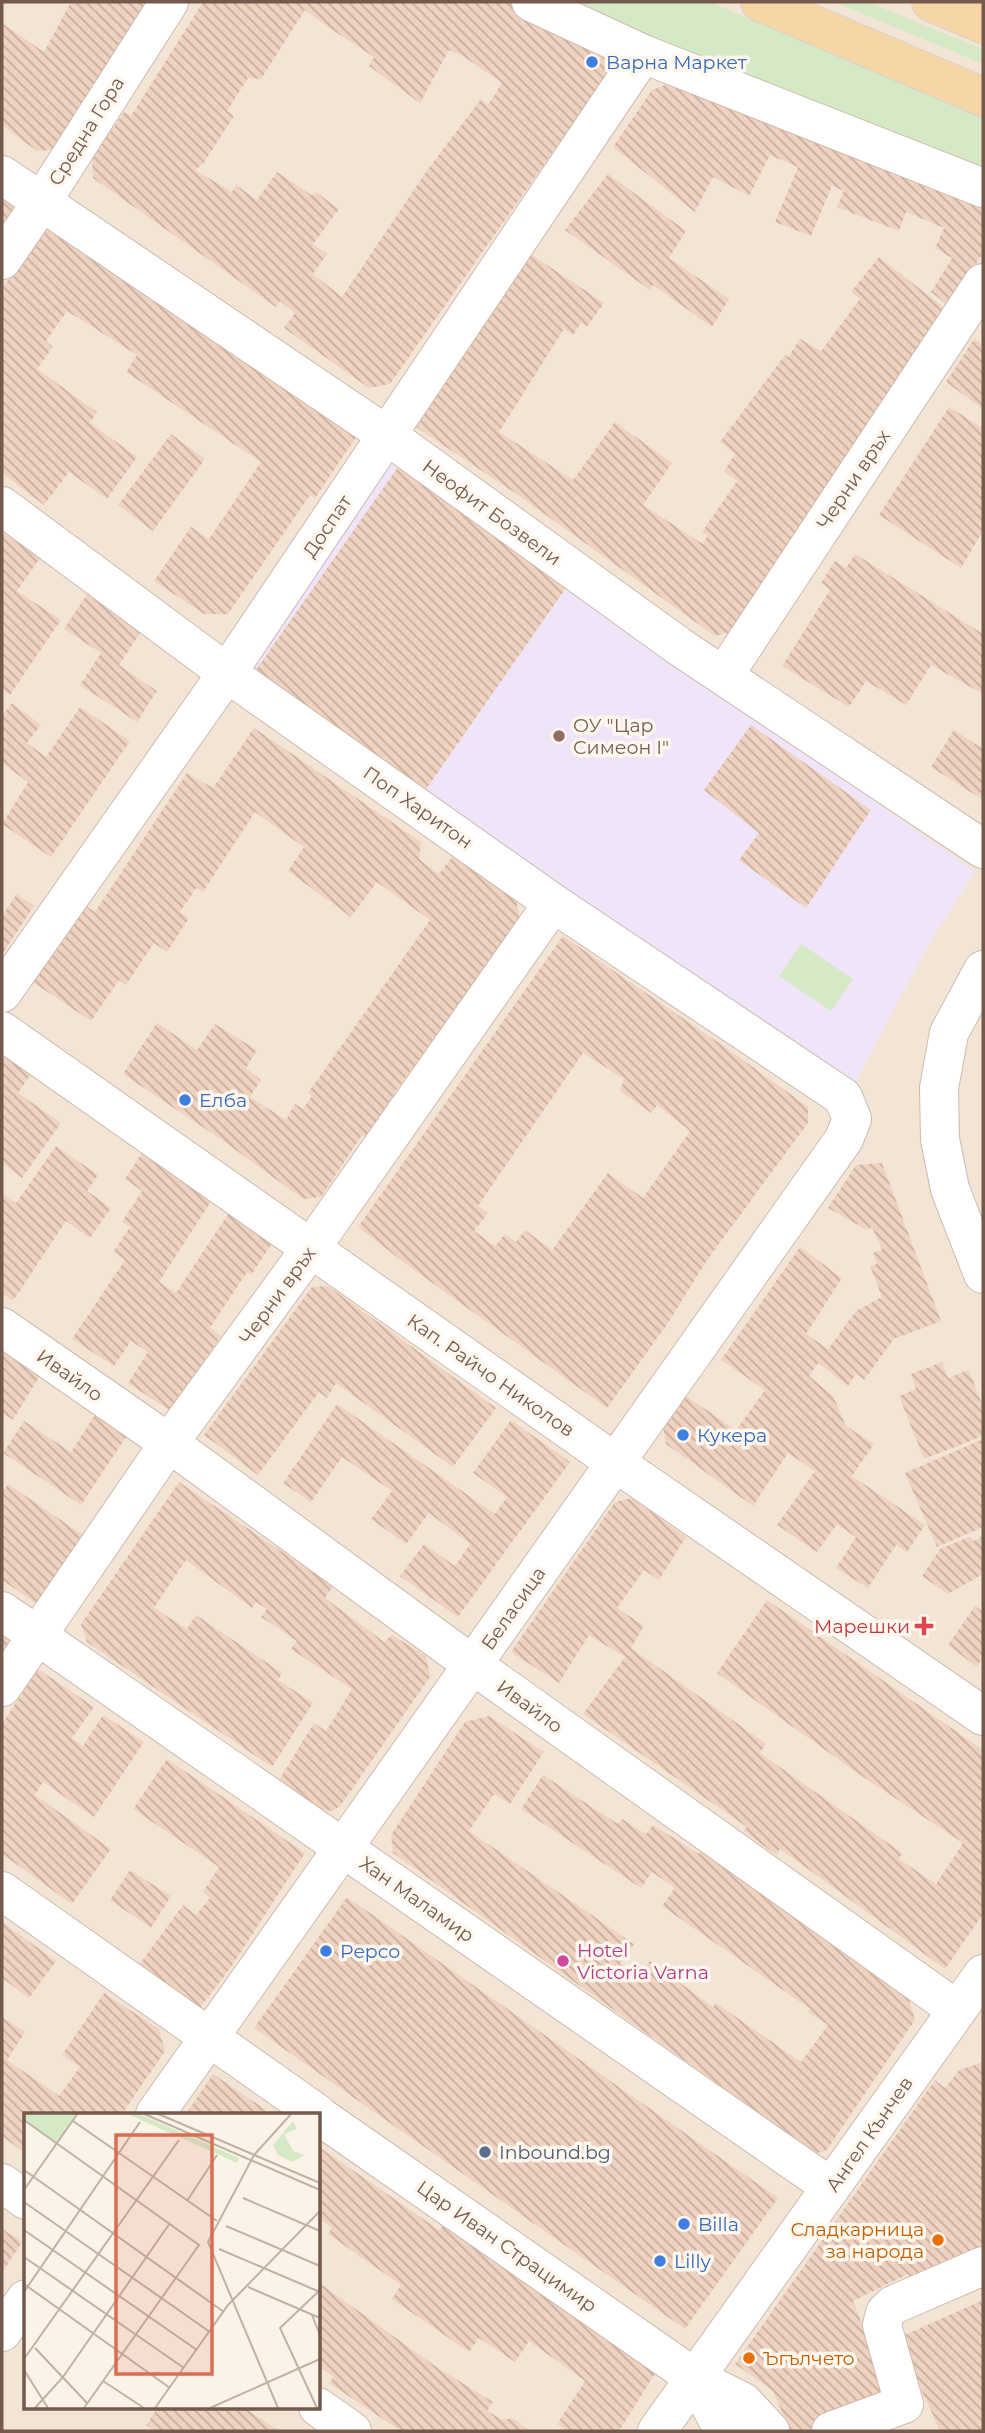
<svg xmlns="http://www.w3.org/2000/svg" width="985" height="2433" viewBox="0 0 985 2433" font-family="Montserrat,sans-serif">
<defs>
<pattern id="building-back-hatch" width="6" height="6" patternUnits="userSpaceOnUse" patternTransform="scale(1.75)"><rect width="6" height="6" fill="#f0d2c0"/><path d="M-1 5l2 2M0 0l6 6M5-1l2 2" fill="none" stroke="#c7ad9e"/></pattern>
</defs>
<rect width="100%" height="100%" fill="#fbf3e8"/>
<path fill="#f3e5d6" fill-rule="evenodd" d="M2,2h981v2429h-981zM26,2114h292v293h-292z"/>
<polygon fill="#f0e4f8" points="389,462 975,871 930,942 853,1086 248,673"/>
<g fill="#d5e9c6">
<polygon points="531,2 710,2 983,118 983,188"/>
<polygon points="834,2 868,2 983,49 983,64"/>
<polygon points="801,944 853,979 831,1011 779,976"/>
</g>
<g fill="url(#building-back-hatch)" fill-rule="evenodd">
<polygon points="71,2 146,2 59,150 37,151 2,125 2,23 44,52"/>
<path d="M203,2h305l96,43 9,21 -223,318 -21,4 -85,-60 11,-15 -15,-12 -4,6 -183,-129 -1,-19 32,-47 7,4zM305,10l23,17 46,30 -5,9 51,37 29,-53 14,6 39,27 -14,22 -7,-6 -53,70 -86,128 -29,-23 14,-20 -14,-10 26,-35 -22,-16 -6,2 -34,-23 -20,28 -21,-15 -4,7 -37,-22 8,-6 31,-48 -7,-5 21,-33 13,1z"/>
<polygon points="673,82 983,203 983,253 950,307 931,292 952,258 935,248 944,228 906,212 899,231 837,207 844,191 832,186 811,236 775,222 798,167 770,155 749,196 713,177 695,212 613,147 652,90"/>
<polygon points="608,174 686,231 669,258 729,299 712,327 653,285 650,290 565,230"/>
<polygon points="2,186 16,207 2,225"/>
<polygon points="47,222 361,430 315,498 310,495 228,614 204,614 154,581 191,527 209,539 261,462 126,372 137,355 67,311 46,341 53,347 37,369 97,412 90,423 137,457 107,499 69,472 44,505 2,473 2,289"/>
<polygon points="526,251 604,303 587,327 581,323 573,335 564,329 499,432 573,480 615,422 672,463 643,505 703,544 708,535 702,532 737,481 724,471 735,454 720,442 785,355 788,357 800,339 821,351 860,299 851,292 879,257 951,313 728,633 715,636 518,495 407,421"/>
<polygon points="974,339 983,345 983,409 946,382"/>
<polygon points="949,407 983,428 983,531 961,568 879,515"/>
<polygon points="171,434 205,459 153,531 118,505"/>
<polygon points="398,467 568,585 422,795 251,677"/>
<polygon points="2,532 40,558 17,591 61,620 10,695 2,689"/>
<polygon points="855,554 983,634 983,694 931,665 906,705 866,681 849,707 782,666 830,590 821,583 835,561 846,568"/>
<polygon points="91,588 146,624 119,665 157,691 137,722 80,685 101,653 64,629"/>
<polygon points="12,703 41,725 27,743 46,757 80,707 130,741 51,857 2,824 28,782 2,763 2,716"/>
<polygon points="751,725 871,810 806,908 739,860 759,833 704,790"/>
<polygon points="254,728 421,842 419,859 439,874 455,853 516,898 520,922 394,1093 399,1097 369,1140 362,1135 321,1197 303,1199 222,1140 123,1074 157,1023 197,1050 215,1024 257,1050 246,1068 261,1080 250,1097 286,1120 295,1104 303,1109 312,1096 308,1093 430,920 377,882 351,917 288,871 304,847 255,812 203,892 196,888 180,912 189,918 167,952 154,943 126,985 119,980 91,1021 31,981 83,904 95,912 187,773 213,788"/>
<polygon points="954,730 983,749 983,800 931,767"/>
<polygon points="17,894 34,906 2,954 2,916"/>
<path d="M563,936l169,116 76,55v16l-101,137 -39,63 -61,85 -201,-144 -48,-37zM583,1053l41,26 -4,12 31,22 6,-8 33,26 -47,67 -35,-25 -56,77 -27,-20 -9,12 -11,-8 -10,12 -21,-15 14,-18 -10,-7z"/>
<polygon points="2,1050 32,1072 18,1093 61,1123 22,1178 2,1163 2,1116 5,1112 2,1110"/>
<polygon points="56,1146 98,1175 87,1191 111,1208 90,1238 66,1221 13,1301 2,1293 2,1194 16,1203"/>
<polygon points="142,1153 212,1200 159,1282 176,1293 228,1214 273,1242 251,1275 247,1272 210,1328 221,1336 170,1411 128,1383 148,1352 131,1341 114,1366 72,1339 125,1260 113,1252 130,1227 122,1222 142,1191 125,1179"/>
<polygon points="882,1163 941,1321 894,1339 864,1380 856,1374 848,1386 818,1363 809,1376 833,1396 846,1426 874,1444 852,1476 925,1525 907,1552 896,1545 868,1588 836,1568 856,1537 837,1524 817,1552 777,1525 815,1471 788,1453 753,1506 666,1444 663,1427 686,1396 736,1430 765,1390 721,1360 800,1247 842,1278 806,1334 828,1349 856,1311 882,1297 870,1266 877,1264 873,1253 882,1250 872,1227 867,1230 828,1208 856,1165"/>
<polygon points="328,1286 496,1408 453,1467 336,1383 327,1398 319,1392 258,1475 204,1435 312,1287"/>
<polygon points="2,1348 42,1372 13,1420 2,1413"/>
<polygon points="942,1362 948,1378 969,1370 983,1407 983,1436 924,1459 899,1396 916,1389 911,1374"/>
<polygon points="337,1404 495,1514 507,1497 473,1473 511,1420 570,1462 458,1617 400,1576 424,1544 455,1566 470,1544 429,1513 406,1544 371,1519 392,1491 342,1457 311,1502 283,1483"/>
<polygon points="98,1410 130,1431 81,1505 3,1453 24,1421 71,1452"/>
<polygon points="983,1439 983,1527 937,1547 905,1473"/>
<polygon points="179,1482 333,1586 325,1598 384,1642 392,1635 426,1656 430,1677 341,1805 333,1811 320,1809 279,1780 314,1723 326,1731 352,1689 291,1649 297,1641 261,1617 267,1609 256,1602 252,1608 186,1560 154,1608 187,1629 196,1615 282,1673 278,1680 313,1703 272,1767 87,1642 81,1624"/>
<polygon points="8,1484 87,1538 40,1606 2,1580 2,1493"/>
<polygon points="632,1498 686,1537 659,1580 644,1570 617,1608 644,1626 631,1648 766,1744 760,1753 902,1853 899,1859 936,1884 963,1843 863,1777 717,1673 767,1600 983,1750 983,1914 945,1969 797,1861 780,1849 776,1855 744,1831 747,1827 583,1714 625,1657 589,1635 559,1683 511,1652 615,1502"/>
<polygon points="983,1536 983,1574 948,1594 922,1576 940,1549 969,1537 973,1541"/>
<polygon points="975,1606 983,1612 983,1657 977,1667 948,1645"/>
<polygon points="2,1635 14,1643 2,1662"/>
<polygon points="38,1669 94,1707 72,1738 83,1746 103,1715 144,1742 94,1817 43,1782 35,1795 111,1849 72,1904 2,1854 2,1724"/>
<polygon points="489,1716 544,1752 510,1804 494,1794 469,1831 634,1944 620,1964 638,1977 650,1961 713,2007 716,2003 801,2062 828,2025 808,2012 810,2009 662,1906 675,1888 652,1872 641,1888 521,1809 543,1775 618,1824 622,1819 646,1834 653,1825 699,1854 702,1849 774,1899 771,1902 908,1997 915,2020 826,2151 811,2154 747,2110 749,2106 393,1853 391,1835 465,1722"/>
<polygon points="167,1759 305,1853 231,1967 199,2009 139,1965 183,1905 196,1915 210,1898 203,1892 219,1867 133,1809"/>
<polygon points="130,1870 171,1896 151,1928 110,1900"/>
<polygon points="347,1897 778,2198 685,2329 254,2028"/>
<polygon points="2,1922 56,1961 29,1998 2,1978"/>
<polygon points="104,1993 159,2029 165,2051 122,2114 26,2114 26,2154 2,2136 2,2017 25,2032 7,2060 59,2096 80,2067 62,2055"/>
<polygon points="983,2062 983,2251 911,2281 908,2274 853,2301 892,2401 820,2428 790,2431 773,2391 735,2364 935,2080 945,2088 959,2070"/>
<polygon points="213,2074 266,2110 263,2114 186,2114"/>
<polygon points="318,2146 439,2230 443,2226 656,2372 619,2431 568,2431 557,2424 585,2381 529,2341 515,2362 479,2338 469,2352 392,2299 401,2285 328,2234 332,2228 318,2218"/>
<polygon points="2,2229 22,2242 2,2273"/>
<polygon points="318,2282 435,2366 493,2402 487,2411 501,2419 514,2419 530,2431 401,2431 329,2383 334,2377 318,2366"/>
<polygon points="983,2300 983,2431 940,2431 898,2338"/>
<polygon points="153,2407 243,2407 279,2431 156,2431 146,2425 157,2409"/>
</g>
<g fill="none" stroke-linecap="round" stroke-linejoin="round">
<defs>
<g id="minor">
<polyline points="531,2 643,54 983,188"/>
<polyline points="2,175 388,436 680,647 983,849"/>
<polyline points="2,260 41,203 169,2"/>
<polyline points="2,506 227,673 553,903 843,1097 852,1119 844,1139 155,2114"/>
<polyline points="724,675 983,283"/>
<polyline points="983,970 949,1033 939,1088 940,1139 950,1189 983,1274"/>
<polyline points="2,993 227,673 643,54"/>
<polyline points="2,1031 616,1463 983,1716"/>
<polyline points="2,1327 169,1443 473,1665 957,2010"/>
<polyline points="2,1611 831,2187"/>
<polyline points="2,1687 169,1443 311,1248 553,903"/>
<polyline points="2,1891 318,2114"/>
<polyline points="318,2115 695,2378 743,2402 770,2431"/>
<polyline points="2,2183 26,2200"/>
<polyline points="2,2332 26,2299"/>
<polyline points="695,2378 724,2431"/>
<polyline points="318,2407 352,2431"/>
<polyline points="657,2431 983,1974"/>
<polyline points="831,2431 904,2404 882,2325 885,2313 893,2305 983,2266"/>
</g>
<g id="major">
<polyline points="760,2 983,97"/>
<polyline points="931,2 983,24"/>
</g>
</defs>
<use href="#minor" stroke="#cdbbae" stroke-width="40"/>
<use href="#major" stroke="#d8d1cd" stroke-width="40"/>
<use href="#minor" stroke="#fff" stroke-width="38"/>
<use href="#major" stroke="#f6d6a4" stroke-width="38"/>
</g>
<g fill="#3f7fe0" stroke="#fef7ee" stroke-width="2.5">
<circle cx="592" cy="62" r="7"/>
<circle cx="185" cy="1100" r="7"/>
<circle cx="683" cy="1435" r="7"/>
<circle cx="326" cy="1951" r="7"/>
<circle cx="684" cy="2224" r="7"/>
<circle cx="660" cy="2261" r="7"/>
</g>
<circle fill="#8d6e63" stroke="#fef7ee" stroke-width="2.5" cx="559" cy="736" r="7"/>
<path fill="#e0444e" stroke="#fef7ee" stroke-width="2.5" d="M920.5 1615.5h7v7h7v7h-7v7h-7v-7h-7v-7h7z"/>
<circle fill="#d1479c" stroke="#fef7ee" stroke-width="2.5" cx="563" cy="1961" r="7"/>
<circle fill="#5c6f8a" stroke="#fef7ee" stroke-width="2.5" cx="485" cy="2152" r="7"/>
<g fill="#e8710a" stroke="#fef7ee" stroke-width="2.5">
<circle cx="938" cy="2240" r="7"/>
<circle cx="749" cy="2358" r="7"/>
</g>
<g text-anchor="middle" stroke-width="7" stroke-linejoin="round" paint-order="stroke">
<g font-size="19" fill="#366cbe" stroke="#fef7ee" text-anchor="start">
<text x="606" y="69">Варна Маркет</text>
<text x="199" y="1107">Елба</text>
<text x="697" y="1442">Кукера</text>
<text x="340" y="1958">Pepco</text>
<text x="698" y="2231">Billa</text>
<text x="674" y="2268">Lilly</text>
</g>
<g font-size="19" fill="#745a4d" stroke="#fef7ee">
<text transform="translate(86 131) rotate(-58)" y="7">Средна Гора</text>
<text transform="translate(853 479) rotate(-56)" y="7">Черни връх</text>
<text transform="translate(492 512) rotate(36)" y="7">Неофит Бозвели</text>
<text transform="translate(327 526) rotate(-56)" y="7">Доспат</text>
<text transform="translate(418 807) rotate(35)" y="7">Поп Харитон</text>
<text transform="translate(277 1295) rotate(-54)" y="7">Черни връх</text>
<text transform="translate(70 1375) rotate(35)" y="7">Ивайло</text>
<text transform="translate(491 1375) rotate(35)" y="7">Кап. Райчо Николов</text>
<text transform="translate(513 1608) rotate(-55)" y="7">Беласица</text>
<text transform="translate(530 1706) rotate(36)" y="7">Ивайло</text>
<text transform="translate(417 1899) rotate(35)" y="7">Хан Маламир</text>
<text transform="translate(869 2134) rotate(-55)" y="7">Ангел Кънчев</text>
<text transform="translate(507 2246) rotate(35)" y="7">Цар Иван Страцимир</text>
</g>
<g font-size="19" fill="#785e54" stroke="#fef7ee" text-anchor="start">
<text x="573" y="732">ОУ "Цар<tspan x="573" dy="22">Симеон I"</tspan></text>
</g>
<g font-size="19" fill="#be3a42" stroke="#fef7ee" text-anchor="end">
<text x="910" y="1633">Марешки</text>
</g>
<g font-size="19" fill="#b23c85" stroke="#fef7ee" text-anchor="start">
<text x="577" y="1957">Hotel<tspan x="577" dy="22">Victoria Varna</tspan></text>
</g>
<g font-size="19" fill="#4e5e75" stroke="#fef7ee" text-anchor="start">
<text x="499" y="2159">Inbound.bg</text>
</g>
<g font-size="19" fill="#c56008" stroke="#fef7ee" text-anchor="end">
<text x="924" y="2236">Сладкарница<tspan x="924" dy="22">за народа</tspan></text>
<text x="763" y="2365" text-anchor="start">Ъгълчето</text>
</g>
</g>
<g transform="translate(24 2113)">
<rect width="296" height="296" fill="#fbf3e8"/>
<path d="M0,0h54l-20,30 -34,-23zM101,0h12l102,45 -2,5zM269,8l4,8 -13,5 9,17 12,4 -13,7 -14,-7 -5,-10z" fill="#d5e9c6"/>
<path fill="none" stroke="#c1b1a5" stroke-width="2" d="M118,0l178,77M132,0l164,70M0,7l175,125 -115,163M49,8l144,100M0,57l200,142M0,77l54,-77M219,85l77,33M163,88l30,-46M0,89l186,130M202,113l94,40M0,117l173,120M195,136l101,43M0,144l160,111M0,171l146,104M224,174l72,31M0,179l116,-170M288,202l8,20M11,235l52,55M0,246l155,-219M0,257l24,38M79,268l41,27M11,295l28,-31 107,-154M131,295l73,-103 92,-94M186,295l110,-49M254,295l-70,-166 46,-87 38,-42M293,295l-37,-80 40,-38"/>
<path fill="#da6e53" fill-opacity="0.15" stroke="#da6e53" stroke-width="3.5" d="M92,22h96v239h-96z"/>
<rect width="296" height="296" fill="none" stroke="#745a4d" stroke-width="3.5"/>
</g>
<rect width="985" height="2433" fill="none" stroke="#745a4d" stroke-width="7"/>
</svg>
